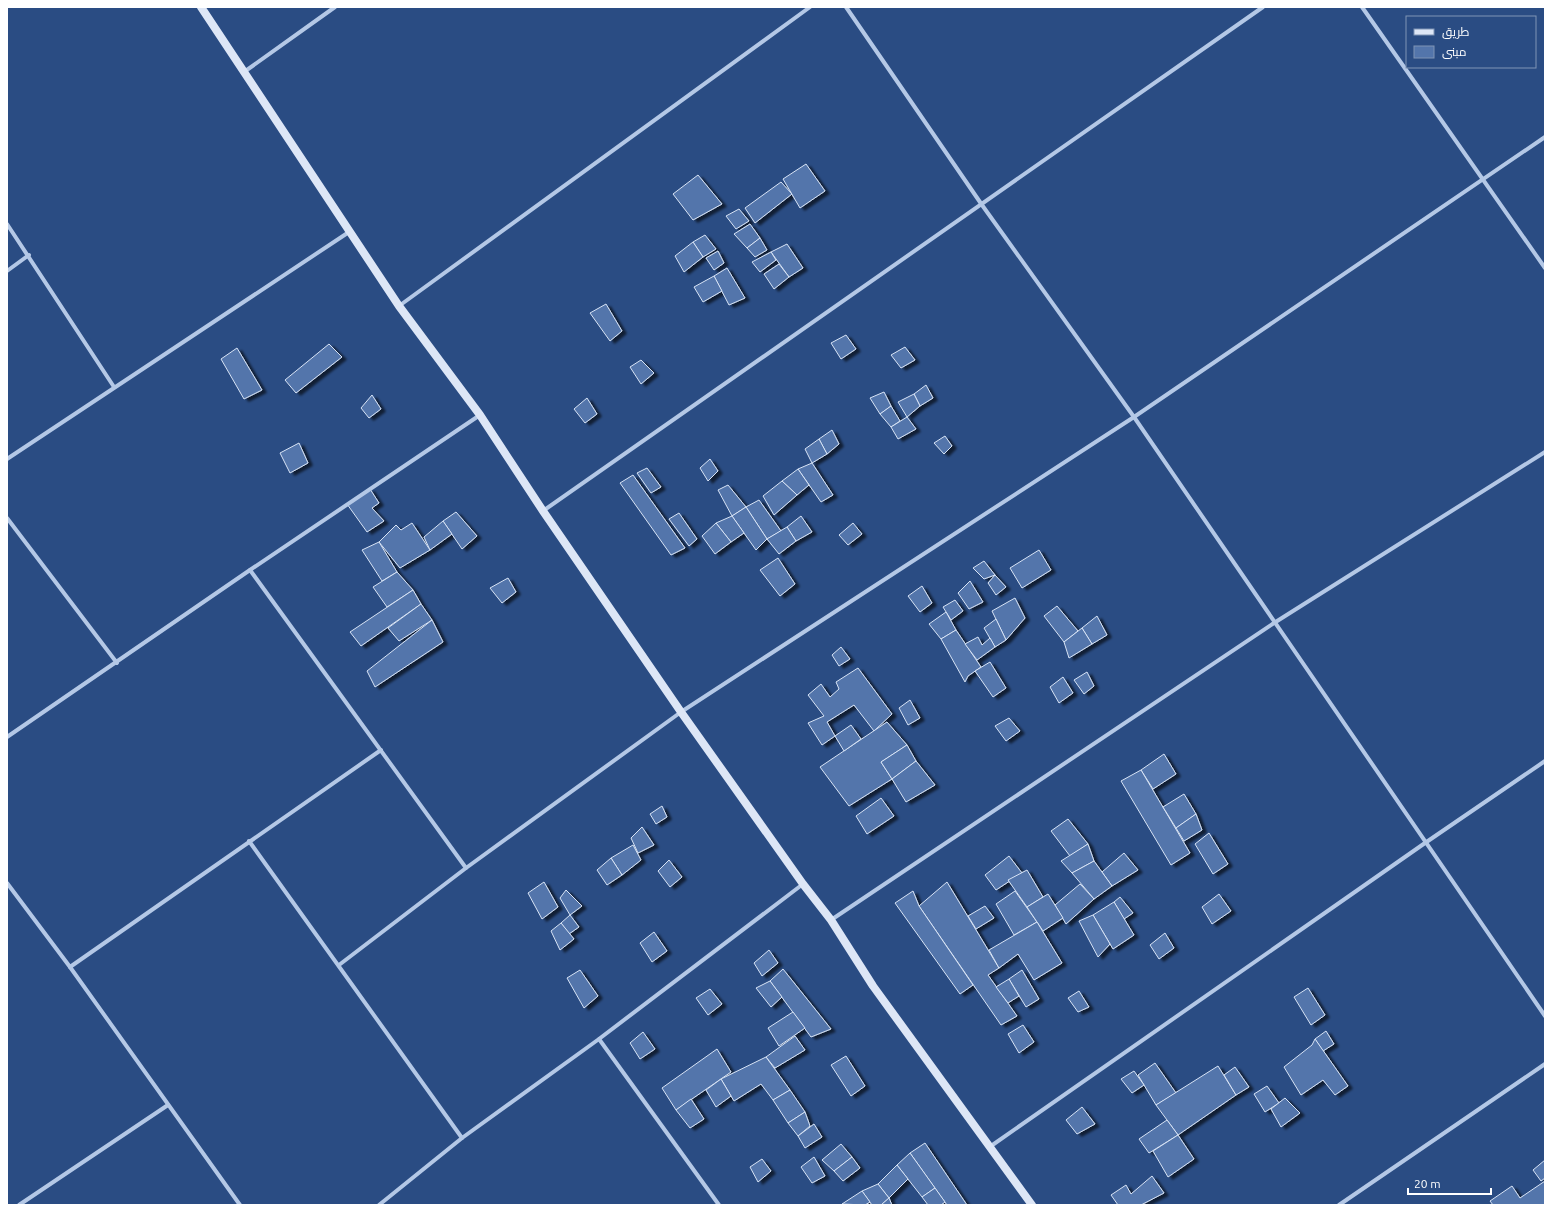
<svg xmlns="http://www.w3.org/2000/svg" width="1552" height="1212" viewBox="0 0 1552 1212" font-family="Ubuntu,Cairo,sans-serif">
<defs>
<filter id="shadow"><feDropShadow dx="4.5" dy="2.5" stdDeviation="1" flood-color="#0009"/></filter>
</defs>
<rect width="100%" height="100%" fill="#2a4c83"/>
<g fill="#5375ab" stroke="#d7e3f5" filter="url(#shadow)">
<polygon points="806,164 825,191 800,208 783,179"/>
<polygon points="698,175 722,204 693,220 673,194"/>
<polygon points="781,182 792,194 755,223 745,208"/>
<polygon points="739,209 749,221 736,229 726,216"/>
<polygon points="750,224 760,238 747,248 734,234"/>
<polygon points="705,235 716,249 703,257 693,242"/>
<polygon points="760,238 767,250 755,257 747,248"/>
<polygon points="693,242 703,257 684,272 675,256"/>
<polygon points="787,244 803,268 789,277 771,252"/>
<polygon points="718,251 724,263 714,270 706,258"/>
<polygon points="771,252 776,260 760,272 752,262"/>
<polygon points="779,264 789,277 774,289 764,274"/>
<polygon points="727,268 745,298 729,305 714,276"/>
<polygon points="714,276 722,291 703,302 694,287"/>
<polygon points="606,304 622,331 610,341 590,313"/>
<polygon points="846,335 856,349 841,359 831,343"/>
<polygon points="329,344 342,357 296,393 285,380"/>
<polygon points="905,347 915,360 901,368 891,355"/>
<polygon points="237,348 262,390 244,399 221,359"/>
<polygon points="641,360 654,373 641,384 630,367"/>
<polygon points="926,385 933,398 920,406 914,394"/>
<polygon points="884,392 891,406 880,414 870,398"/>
<polygon points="914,394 920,406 907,417 898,402"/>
<polygon points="372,395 381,409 369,418 361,408"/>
<polygon points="587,398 597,414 585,423 574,409"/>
<polygon points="891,406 900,421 891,427 880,414"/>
<polygon points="907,417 916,429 898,439 891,427"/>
<polygon points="832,430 839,444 827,454 819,439"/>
<polygon points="945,436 952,446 944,454 934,443"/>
<polygon points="819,439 827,454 812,463 805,449"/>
<polygon points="299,443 308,463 290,473 280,453"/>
<polygon points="710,459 718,471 708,481 700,468"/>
<polygon points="812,463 833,495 821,502 798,469"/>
<polygon points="647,468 661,487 651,493 637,473"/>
<polygon points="798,469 809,485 797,495 782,481"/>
<polygon points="633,475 685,548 671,555 620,483"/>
<polygon points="782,481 797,495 774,515 763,496"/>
<polygon points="728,485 746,507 732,516 718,490"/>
<polygon points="370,489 379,503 372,508 384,521 367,532 347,504"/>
<polygon points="759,500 781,531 767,539 746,507"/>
<polygon points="746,507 767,539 756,550 732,516"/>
<polygon points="456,512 477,536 462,549 443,521"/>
<polygon points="679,513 697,539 689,546 669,519"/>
<polygon points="732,516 744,533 731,542 716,523"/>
<polygon points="801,516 812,532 796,541 787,527"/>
<polygon points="443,521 452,534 430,550 424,537"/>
<polygon points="412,523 430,550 400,568 379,542 396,525 401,530"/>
<polygon points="716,523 731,542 715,554 702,536"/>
<polygon points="853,523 862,534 848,545 839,535"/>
<polygon points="787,527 796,541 779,554 767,539"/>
<polygon points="379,542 397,572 382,581 362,550"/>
<polygon points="1039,550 1051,570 1022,588 1010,568"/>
<polygon points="778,558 795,584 780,596 760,570"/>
<polygon points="984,561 995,575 984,579 973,568"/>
<polygon points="397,572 413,590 387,607 373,587"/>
<polygon points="995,575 1006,587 996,595 988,583"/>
<polygon points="508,578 516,592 502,603 490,588"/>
<polygon points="970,581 983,602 969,609 958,593"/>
<polygon points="922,586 932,603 920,612 908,596"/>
<polygon points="413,590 421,604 361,646 350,632"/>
<polygon points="1015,598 1025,618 1006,640 992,611"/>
<polygon points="955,600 963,611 951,620 943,607"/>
<polygon points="421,604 432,620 399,641 388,628"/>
<polygon points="1057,606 1078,631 1064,642 1044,616"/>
<polygon points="946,612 956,630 941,639 929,624"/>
<polygon points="1097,616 1107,635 1092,644 1082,628"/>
<polygon points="996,619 1006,640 995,647 984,628"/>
<polygon points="432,620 443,642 375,687 367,671"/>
<polygon points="1082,628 1092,644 1069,658 1064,642"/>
<polygon points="956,630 981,667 968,676 965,682 941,639"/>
<polygon points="978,637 982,645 990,638 995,647 977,660 965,644"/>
<polygon points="841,647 850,659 839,666 832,655"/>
<polygon points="990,662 1006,688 993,697 975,671"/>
<polygon points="858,668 892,714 874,731 854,705 827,722 835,736 822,745 808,723 824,716 808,695 821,684 830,697 839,689 836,682"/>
<polygon points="1087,672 1094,686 1084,694 1074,680"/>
<polygon points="1063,677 1073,693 1059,703 1050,687"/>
<polygon points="910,700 920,718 908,725 899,708"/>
<polygon points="1009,718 1020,731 1006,741 995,726"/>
<polygon points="887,722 907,745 881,762 892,779 849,806 820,767"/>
<polygon points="851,725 861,739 844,751 835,736"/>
<polygon points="907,745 916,761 892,779 881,762"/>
<polygon points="1164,754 1176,774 1153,789 1141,770"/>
<polygon points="916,761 935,785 906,802 892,779"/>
<polygon points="1141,770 1190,853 1171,865 1121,781"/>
<polygon points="1184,794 1196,814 1176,828 1163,807"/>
<polygon points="881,798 894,816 867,834 856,816"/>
<polygon points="662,806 667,817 656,824 650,814"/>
<polygon points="1196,814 1202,830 1184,841 1176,828"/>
<polygon points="1068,819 1088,844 1070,856 1051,831"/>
<polygon points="642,827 654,845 638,853 631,838"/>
<polygon points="1209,833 1228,864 1213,874 1195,844"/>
<polygon points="1088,844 1094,861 1072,873 1061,861"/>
<polygon points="633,845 641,860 622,875 611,858"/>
<polygon points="1124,853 1138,870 1112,886 1102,872"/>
<polygon points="1009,856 1022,873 996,890 985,875"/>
<polygon points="611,858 622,875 607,885 597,870"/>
<polygon points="669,860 682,877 670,887 658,871"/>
<polygon points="1094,861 1112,886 1094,899 1072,873"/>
<polygon points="1027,870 1043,897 1027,907 1008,880"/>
<polygon points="544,882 558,907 542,919 528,893"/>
<polygon points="947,882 999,968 988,975 1017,1016 1001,1025 919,906"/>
<polygon points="1080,884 1094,899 1066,924 1055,905"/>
<polygon points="566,890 582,906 570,915 560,898"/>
<polygon points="913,891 919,906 973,985 960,994 895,903"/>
<polygon points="1015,891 1037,922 1014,935 996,904"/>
<polygon points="1048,894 1063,918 1043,931 1027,907"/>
<polygon points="1219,894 1231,911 1212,924 1202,907"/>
<polygon points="1120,897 1133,913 1124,919 1114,902"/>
<polygon points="1114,902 1134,935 1113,949 1093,915"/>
<polygon points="985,906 994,918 976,929 968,916"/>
<polygon points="570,915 579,927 569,934 561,923"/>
<polygon points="1093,915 1110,944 1098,957 1079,921"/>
<polygon points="1037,922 1062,963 1034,980 1018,954 999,968 989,950"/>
<polygon points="561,923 574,939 560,950 551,931"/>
<polygon points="654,932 667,951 652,962 640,943"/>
<polygon points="1165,933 1174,948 1159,959 1150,945"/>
<polygon points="769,950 778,963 762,976 754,963"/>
<polygon points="783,969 831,1029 811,1037 770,981"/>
<polygon points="580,970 598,996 584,1008 567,978"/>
<polygon points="1022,970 1039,999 1026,1007 1009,979"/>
<polygon points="1009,979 1019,996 1008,1003 996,987"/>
<polygon points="770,981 782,997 771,1007 756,988"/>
<polygon points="1308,988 1325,1015 1311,1025 1294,997"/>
<polygon points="710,989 722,1004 708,1015 696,998"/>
<polygon points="1079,991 1089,1007 1078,1012 1068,998"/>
<polygon points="793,1012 805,1028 779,1046 768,1028"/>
<polygon points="1023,1025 1034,1042 1019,1053 1008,1034"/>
<polygon points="1326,1031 1334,1044 1323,1051 1315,1039"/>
<polygon points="643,1032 655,1049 640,1059 630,1043"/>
<polygon points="795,1036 805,1050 775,1068 766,1057"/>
<polygon points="1315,1039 1348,1086 1335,1095 1323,1080 1301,1095 1284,1067 1312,1045"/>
<polygon points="717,1049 731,1072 676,1110 662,1088"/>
<polygon points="846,1056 865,1086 851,1096 831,1065"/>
<polygon points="766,1057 790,1090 773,1100 761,1084 734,1101 721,1079"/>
<polygon points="1155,1063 1176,1093 1156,1105 1138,1075"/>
<polygon points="1218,1066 1236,1095 1178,1135 1156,1105"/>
<polygon points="1235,1067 1249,1087 1236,1095 1224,1075"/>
<polygon points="1134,1071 1144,1085 1132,1093 1121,1079"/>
<polygon points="721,1079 731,1096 716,1107 706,1090"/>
<polygon points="1267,1086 1279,1103 1265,1112 1254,1094"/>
<polygon points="790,1090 805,1112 788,1123 773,1100"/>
<polygon points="1285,1098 1300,1113 1281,1127 1271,1109"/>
<polygon points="691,1099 704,1119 690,1128 676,1110"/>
<polygon points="1082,1107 1095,1124 1077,1134 1066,1120"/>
<polygon points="805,1112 810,1126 798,1136 788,1123"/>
<polygon points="1167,1120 1178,1135 1149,1153 1139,1139"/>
<polygon points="814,1124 822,1137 805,1148 798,1136"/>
<polygon points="1178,1135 1194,1159 1168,1177 1153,1151"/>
<polygon points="925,1143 967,1205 947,1205 910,1153"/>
<polygon points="841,1144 852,1157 834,1171 822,1160"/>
<polygon points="910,1153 935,1188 922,1197 897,1165"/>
<polygon points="814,1157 825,1176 812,1183 801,1167"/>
<polygon points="852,1157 860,1168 843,1181 834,1171"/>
<polygon points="762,1159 771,1171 758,1182 750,1167"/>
<polygon points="1545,1160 1545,1178 1541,1181 1533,1170"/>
<polygon points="897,1165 908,1179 889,1198 878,1184"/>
<polygon points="1152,1176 1164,1193 1141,1205 1118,1205 1111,1195 1126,1185 1131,1194"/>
<polygon points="1545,1181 1545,1205 1493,1205 1490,1201 1512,1186 1520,1198"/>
<polygon points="878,1184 889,1198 881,1205 872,1205 862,1191"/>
<polygon points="935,1188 945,1202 941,1205 928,1205 922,1197"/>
<polygon points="862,1191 870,1202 865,1205 842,1204"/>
<polygon points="889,1198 892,1205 881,1205"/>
</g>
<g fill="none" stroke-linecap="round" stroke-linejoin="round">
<g stroke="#b4c8e6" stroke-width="4">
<polyline points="846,7 982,205 1134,417 1545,1016"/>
<polyline points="1362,7 1545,268"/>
<polyline points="244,72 335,7"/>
<polyline points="7,224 114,387"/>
<polyline points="7,271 29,255"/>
<polyline points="399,306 810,7"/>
<polyline points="7,459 349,232"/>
<polyline points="543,511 1263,7"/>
<polyline points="7,518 117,663"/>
<polyline points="250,570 466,868"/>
<polyline points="7,737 250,570 480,415"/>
<polyline points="249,841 462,1138"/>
<polyline points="7,883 70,967 240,1205"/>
<polyline points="831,920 1274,623 1545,452"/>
<polyline points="339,965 466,868 681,712 1134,417 1545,137"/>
<polyline points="70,967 381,750"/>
<polyline points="599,1039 719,1205"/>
<polyline points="991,1146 1425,843 1545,761"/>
<polyline points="19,1205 168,1105"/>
<polyline points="379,1205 462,1138 599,1039 803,884"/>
<polyline points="1339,1205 1545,1064"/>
</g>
<polyline stroke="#dde6f6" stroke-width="8" points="201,7 399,306 480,415 543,511 681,712 803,884 831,920 873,986 1032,1205"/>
</g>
<rect width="1552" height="1212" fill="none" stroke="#ffffff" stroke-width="16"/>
<rect x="1406" y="16" width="130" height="52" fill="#2a4c83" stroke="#7f94b5"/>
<rect x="1414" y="29" width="20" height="6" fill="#dde6f6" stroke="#7f94b5"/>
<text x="1442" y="36" font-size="12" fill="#ffffff">طريق</text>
<rect x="1414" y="46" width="20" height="12" fill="#5375ab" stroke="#7f94b5"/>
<text x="1442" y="56" font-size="12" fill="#ffffff">مبنى</text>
<path d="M1408 1188v6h83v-6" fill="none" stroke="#ffffff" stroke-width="2"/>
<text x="1414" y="1188" font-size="12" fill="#ffffff" stroke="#2a4c83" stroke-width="3" paint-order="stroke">20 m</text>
</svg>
